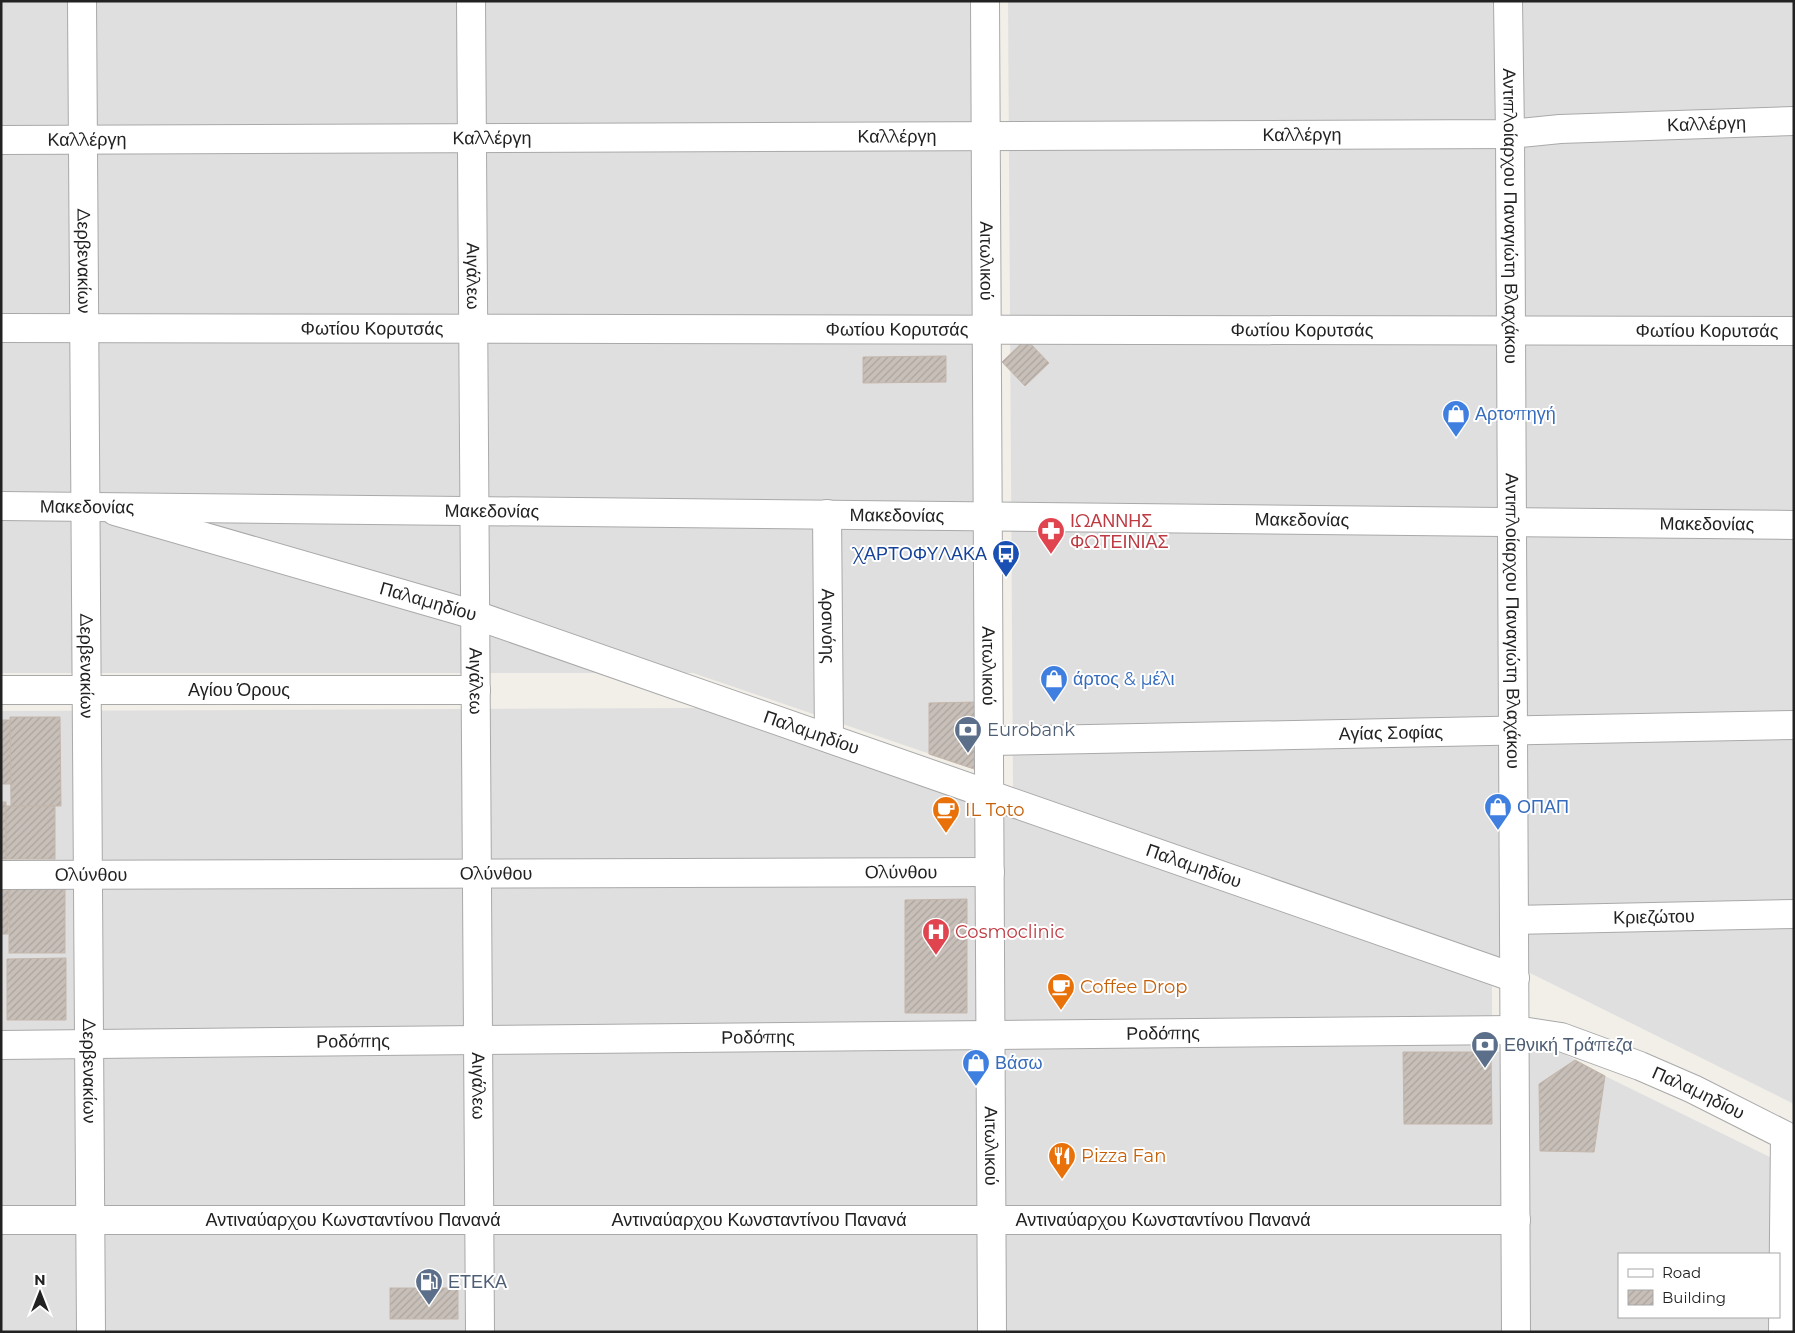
<svg xmlns="http://www.w3.org/2000/svg" width="1795" height="1333" viewBox="0 0 1795 1333" font-family="Montserrat,sans-serif">
<defs>
<pattern id="building-hatch" width="6" height="6" patternUnits="userSpaceOnUse" patternTransform="scale(1.25)"><rect width="6" height="6" fill="#c7bfb8"/><path d="M-1 1l2-2M0 6l6-6M5 7l2-2" fill="none" stroke="#aba49e"/></pattern>
</defs>
<rect width="100%" height="100%" fill="#f2efe9"/>
<g fill="#e0dfdf" fill-rule="evenodd">
<polygon points="1,1 971,1 976,702 974,769 693,673 1,673"/>
<polygon points="1008,1 1794,1 1794,1104 1508,962 1013,787"/>
<path d="M698,708l794,278v66h69l44,24 189,93v163h-1793v-621zM1619,1254h160v63h-160z"/>
</g>
<g fill="url(#building-hatch)" stroke="#c4b6ab">
<polygon points="1026,339 1049,363 1025,386 1002,362"/>
<polygon points="946,356 946,382 863,383 863,357"/>
<polygon points="976,702 974,769 929,754 929,703"/>
<polygon points="10,717 60,717 61,806 11,806"/>
<polygon points="1,720 10,720 11,784 1,784"/>
<rect x="1" y="802" width="5" height="57"/>
<rect x="6" y="806" width="49" height="53"/>
<polygon points="1,884 9,886 8,934 1,934"/>
<rect x="9" y="886" width="56" height="67"/>
<polygon points="967,899 967,1013 905,1013 905,900"/>
<polygon points="66,958 66,1020 7,1020 7,959"/>
<polygon points="1403,1052 1491,1052 1492,1124 1404,1124"/>
<polygon points="1575,1060 1605,1076 1594,1152 1540,1151 1539,1084"/>
<rect x="390" y="1288" width="68" height="31"/>
</g>
<g fill="none" stroke-linecap="round" stroke-linejoin="round">
<defs>
<g id="pedestrian">
<path id="s1" d="M115,511l360,104 1040,363"/>
<path id="s2" d="M827,514l2,224"/>
</g>
<g id="minor">
<path id="s3" d="M82,1l9,1331"/>
<path id="s4" d="M1508,1l2,133 6,1198"/>
<path id="s5" d="M1,140l1509,-6 50,-5 234,-8"/>
<path id="s6" d="M1,328l1793,3"/>
<path id="s7" d="M1,506l1793,19"/>
<path id="s8" d="M1,690h475"/>
<path id="s9" d="M989,741l805,-16"/>
<path id="s10" d="M1,875l989,-3"/>
<path id="s11" d="M1514,920l280,-6"/>
<path id="s12" d="M1,1045l477,-5"/>
<path id="s13" d="M1,1220h1515"/>
<polyline points="1783,1332 1785,1136"/>
</g>
<g id="tertiary">
<path id="s14" d="M471,1l9,1331"/>
<path id="s15" d="M985,1l7,1331"/>
<path id="s16" d="M478,1040l1037,-10 46,7 79,29 53,23 101,51"/>
</g>
</defs>
<use href="#pedestrian" stroke="#a9a9a9" stroke-width="30"/>
<use href="#minor" stroke="#a9a9a9" stroke-width="30"/>
<use href="#tertiary" stroke="#a9a9a9" stroke-width="30"/>
<use href="#pedestrian" stroke="#fff" stroke-width="28"/>
<use href="#minor" stroke="#fff" stroke-width="28"/>
<use href="#tertiary" stroke="#fff" stroke-width="28"/>
</g>
<defs>
<symbol id="shop-pin" viewBox="-11 -11 22 30"><path d="M0 17L-7.5 6A9.5 9.5 0 1 1 7.5 6Z" fill="#3f7fe0" stroke="#fff"/><path d="M-5-2.5h2.3a2.7 3.5 0 0 1 5.4 0H5L5.5 6h-11ZM-1.5-2.5h3a1.5 2.3 0 0 0-3 0Z" fill="#fff"/></symbol>
<symbol id="pharmacy-pin" viewBox="-11 -11 22 30"><path d="M0 17L-7.5 6A9.5 9.5 0 1 1 7.5 6Z" fill="#e0444e" stroke="#fff"/><path d="M-2-6h4v4h4v4h-4v4h-4v-4h-4v-4h4Z" fill="#fff"/></symbol>
<symbol id="bus-pin" viewBox="-11 -11 22 30"><path d="M0 17L-7.5 6A9.5 9.5 0 1 1 7.5 6Z" fill="#1a4fb4" stroke="#fff"/><path d="M-5-6H5V4H4V6H2V4H-2V6H-4V4H-5ZM-3.5-4V0h7V-4ZM-3.5 1.2v1.5H-2V1.2ZM2 1.2v1.5H3.5V1.2Z" fill="#fff"/></symbol>
<symbol id="bank-pin" viewBox="-11 -11 22 30"><path d="M0 17L-7.5 6A9.5 9.5 0 1 1 7.5 6Z" fill="#5c6f8a" stroke="#fff"/><path d="M-6-4H6V4H-6ZM0-2.3a2.3 2.3 0 1 0 0 4.6a2.3 2.3 0 1 0 0-4.6Z" fill="#fff"/></symbol>
<symbol id="cafe-pin" viewBox="-11 -11 22 30"><path d="M0 17L-7.5 6A9.5 9.5 0 1 1 7.5 6Z" fill="#e8710a" stroke="#fff"/><path d="M-5.5-4.5H6V0H3Q3 3.5 0 3.5H-2.5Q-5.5 3.5-5.5 0ZM3-3.2v2h1.7v-2ZM-6 4.5H4V6H-6Z" fill="#fff"/></symbol>
<symbol id="hospital-pin" viewBox="-11 -11 22 30"><path d="M0 17L-7.5 6A9.5 9.5 0 1 1 7.5 6Z" fill="#e0444e" stroke="#fff"/><path d="M-5-5h3v3.5h4V-5h3V5h-3V1.5h-4V5h-3Z" fill="#fff"/></symbol>
<symbol id="restaurant-pin" viewBox="-11 -11 22 30"><path d="M0 17L-7.5 6A9.5 9.5 0 1 1 7.5 6Z" fill="#e8710a" stroke="#fff"/><path d="M-5-6h1v4h1v-4h1v4h1v-4h1v5L-1.5 .5V6h-2V.5L-5-1ZM5-6V6H3V1.5H1.5Q1.5-4 5-6Z" fill="#fff"/></symbol>
<symbol id="fuel-pin" viewBox="-11 -11 22 30"><path d="M0 17L-7.5 6A9.5 9.5 0 1 1 7.5 6Z" fill="#5c6f8a" stroke="#fff"/><path d="M-5.5-6h7V0h2V4h1.3V-2.5L3-4.5l.8-.8L6-3V5H2.5V1h-1V6h-7ZM-4.2-4.7v3.2H.2V-4.7Z" fill="#fff"/></symbol>
</defs>
<g fill-rule="evenodd">
<use href="#shop-pin" x="1440" y="398" width="32" height="43"/>
<use href="#pharmacy-pin" x="1035" y="515" width="32" height="43"/>
<use href="#bus-pin" x="990" y="538" width="32" height="43"/>
<use href="#shop-pin" x="1038" y="663" width="32" height="43"/>
<use href="#bank-pin" x="952" y="714" width="32" height="43"/>
<use href="#shop-pin" x="1482" y="791" width="32" height="43"/>
<use href="#cafe-pin" x="930" y="794" width="32" height="43"/>
<use href="#hospital-pin" x="920" y="916" width="32" height="43"/>
<use href="#cafe-pin" x="1045" y="971" width="32" height="43"/>
<use href="#bank-pin" x="1469" y="1029" width="32" height="43"/>
<use href="#shop-pin" x="960" y="1047" width="32" height="43"/>
<use href="#restaurant-pin" x="1046" y="1140" width="32" height="43"/>
<use href="#fuel-pin" x="413" y="1266" width="32" height="43"/>
</g>
<g text-anchor="middle" stroke-width="4" stroke-linejoin="round" paint-order="stroke">
<g font-size="18" fill="#222" stroke="#fff">
<text dy="6" stroke="none"><textPath href="#s5" startOffset="1706">Καλλέργη</textPath></text>
<text dy="6" stroke="none"><textPath href="#s5" startOffset="1301">Καλλέργη</textPath></text>
<text dy="6" stroke="none"><textPath href="#s5" startOffset="896">Καλλέργη</textPath></text>
<text dy="6" stroke="none"><textPath href="#s5" startOffset="491">Καλλέργη</textPath></text>
<text dy="6" stroke="none"><textPath href="#s5" startOffset="86">Καλλέργη</textPath></text>
<text dy="6" stroke="none"><textPath href="#s4" startOffset="215">Αντιπλοίαρχου Παναγιώτη Βλαχάκου</textPath></text>
<text dy="6" stroke="none"><textPath href="#s3" startOffset="260">Δερβενακίων</textPath></text>
<text dy="6" stroke="none"><textPath href="#s15" startOffset="260">Αιτωλικού</textPath></text>
<text dy="6" stroke="none"><textPath href="#s14" startOffset="275">Αιγάλεω</textPath></text>
<text dy="6" stroke="none"><textPath href="#s6" startOffset="371">Φωτίου Κορυτσάς</textPath></text>
<text dy="6" stroke="none"><textPath href="#s6" startOffset="896">Φωτίου Κορυτσάς</textPath></text>
<text dy="6" stroke="none"><textPath href="#s6" startOffset="1301">Φωτίου Κορυτσάς</textPath></text>
<text dy="6" stroke="none"><textPath href="#s6" startOffset="1706">Φωτίου Κορυτσάς</textPath></text>
<text dy="6" stroke="none"><textPath href="#s7" startOffset="86">Μακεδονίας</textPath></text>
<text dy="6" stroke="none"><textPath href="#s7" startOffset="491">Μακεδονίας</textPath></text>
<text dy="6" stroke="none"><textPath href="#s7" startOffset="896">Μακεδονίας</textPath></text>
<text dy="6" stroke="none"><textPath href="#s7" startOffset="1301">Μακεδονίας</textPath></text>
<text dy="6" stroke="none"><textPath href="#s7" startOffset="1706">Μακεδονίας</textPath></text>
<text dy="6" stroke="none"><textPath href="#s1" startOffset="326">Παλαμηδίου</textPath></text>
<text dy="6" stroke="none"><textPath href="#s4" startOffset="620">Αντιπλοίαρχου Παναγιώτη Βλαχάκου</textPath></text>
<text dy="6" stroke="none"><textPath href="#s2" startOffset="112">Αρσινόης</textPath></text>
<text dy="6" stroke="none"><textPath href="#s3" startOffset="665">Δερβενακίων</textPath></text>
<text dy="6" stroke="none"><textPath href="#s15" startOffset="665">Αιτωλικού</textPath></text>
<text dy="6" stroke="none"><textPath href="#s14" startOffset="680">Αιγάλεω</textPath></text>
<text dy="6" stroke="none"><textPath href="#s8" startOffset="238">Αγίου Όρους</textPath></text>
<text dy="6" stroke="none"><textPath href="#s1" startOffset="731">Παλαμηδίου</textPath></text>
<text dy="6" stroke="none"><textPath href="#s9" startOffset="402">Αγίας Σοφίας</textPath></text>
<text dy="6" stroke="none"><textPath href="#s1" startOffset="1136">Παλαμηδίου</textPath></text>
<text dy="6" stroke="none"><textPath href="#s10" startOffset="900">Ολύνθου</textPath></text>
<text dy="6" stroke="none"><textPath href="#s10" startOffset="495">Ολύνθου</textPath></text>
<text dy="6" stroke="none"><textPath href="#s10" startOffset="90">Ολύνθου</textPath></text>
<text dy="6" stroke="none"><textPath href="#s11" startOffset="140">Κριεζώτου</textPath></text>
<text dy="6" stroke="none"><textPath href="#s16" startOffset="685">Ροδόπης</textPath></text>
<text dy="6" stroke="none"><textPath href="#s16" startOffset="280">Ροδόπης</textPath></text>
<text dy="6" stroke="none"><textPath href="#s12" startOffset="352">Ροδόπης</textPath></text>
<text dy="6" stroke="none"><textPath href="#s3" startOffset="1070">Δερβενακίων</textPath></text>
<text dy="6" stroke="none"><textPath href="#s14" startOffset="1085">Αιγάλεω</textPath></text>
<text dy="6" stroke="none"><textPath href="#s16" startOffset="1232">Παλαμηδίου</textPath></text>
<text dy="6" stroke="none"><textPath href="#s15" startOffset="1145">Αιτωλικού</textPath></text>
<text dy="6" stroke="none"><textPath href="#s13" startOffset="352">Αντιναύαρχου Κωνσταντίνου Πανανά</textPath></text>
<text dy="6" stroke="none"><textPath href="#s13" startOffset="758">Αντιναύαρχου Κωνσταντίνου Πανανά</textPath></text>
<text dy="6" stroke="none"><textPath href="#s13" startOffset="1162">Αντιναύαρχου Κωνσταντίνου Πανανά</textPath></text>
</g>
<g font-size="18" fill="#366cbe" stroke="#fff" text-anchor="start">
<text x="1475" y="420">Αρτοπηγή</text>
<text x="1073" y="685">άρτος &amp; μέλι</text>
<text x="1517" y="813">ΟΠΑΠ</text>
<text x="995" y="1069">Βάσω</text>
</g>
<g font-size="18" fill="#be3a42" stroke="#fff" text-anchor="start">
<text x="1070" y="527">ΙΩΑΝΝΗΣ<tspan x="1070" dy="21">ΦΩΤΕΙΝΙΑΣ</tspan></text>
<text x="955" y="938">Cosmoclinic</text>
</g>
<g font-size="18" fill="#164399" stroke="#fff" text-anchor="end">
<text x="987" y="560">ΧΑΡΤΟΦΥΛΑΚΑ</text>
</g>
<g font-size="18" fill="#4e5e75" stroke="#fff" text-anchor="start">
<text x="987" y="736">Eurobank</text>
<text x="1504" y="1051">Εθνική Τράπεζα</text>
<text x="448" y="1288">ΕΤΕΚΑ</text>
</g>
<g font-size="18" fill="#c56008" stroke="#fff" text-anchor="start">
<text x="965" y="816">IL Toto</text>
<text x="1080" y="993">Coffee Drop</text>
<text x="1081" y="1162">Pizza Fan</text>
</g>
</g>
<rect width="1795" height="1333" fill="none" stroke="#222222" stroke-width="5"/>
<rect x="1618" y="1253" width="162" height="65" fill="#ffffff" stroke="#a7a7a7"/>
<rect x="1628" y="1269" width="25" height="8" fill="#ffffff" stroke="#a7a7a7"/>
<text x="1662" y="1278" font-size="15" fill="#222222">Road</text>
<rect x="1628" y="1290" width="25" height="15" fill="url(#building-hatch)" stroke="#a7a7a7"/>
<text x="1662" y="1303" font-size="15" fill="#222222">Building</text>
<g transform="translate(40 1293)" stroke="#ffffff" stroke-width="4" paint-order="stroke">
<path d="M0-4L9 19L0 12L-9 19Z" fill="#222222"/>
<text y="-8" font-size="14" font-weight="bold" text-anchor="middle" fill="#222222">N</text>
</g>
</svg>
